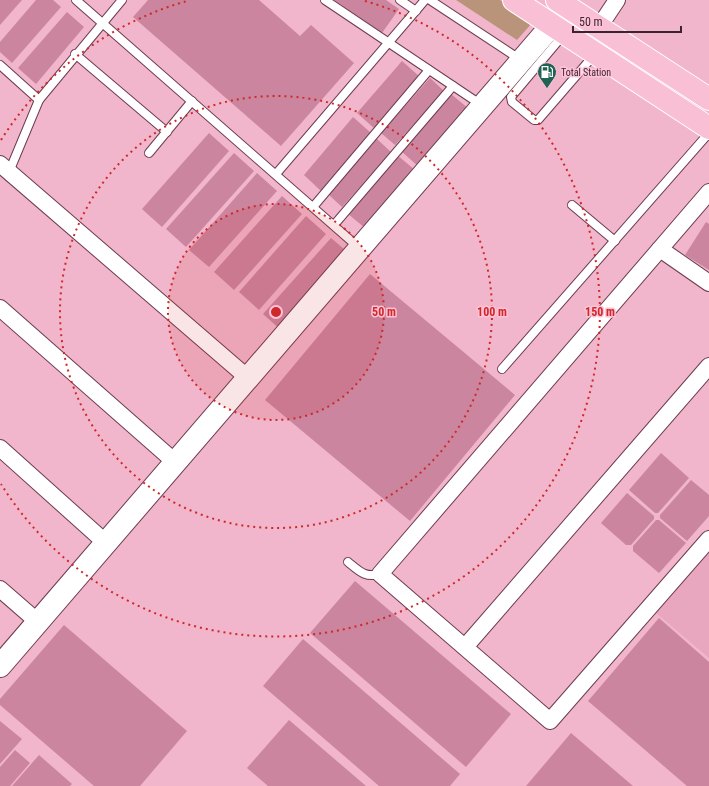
<svg xmlns="http://www.w3.org/2000/svg" width="709" height="786" viewBox="0 0 709 786" font-family="'Roboto Condensed',sans-serif">
<rect width="100%" height="100%" fill="#f1b6cb"/>
<polygon fill="#e8a7be" points="709,549 709,658 655,612"/>
<polygon fill="#ba947a" points="456,0 500,0 533,22 517,40"/>
<g fill="#cb859f">
<polygon points="0,0 22,0 0,25"/>
<polygon points="36,0 53,0 61,7 12,63 0,52 0,42"/>
<polygon points="148,0 259,0 300,36 311,25 354,63 281,146 133,17"/>
<polygon points="334,0 386,0 399,9 382,33"/>
<polygon points="67,12 84,27 36,84 18,68"/>
<polygon points="402,61 420,77 375,129 357,113"/>
<polygon points="430,78 444,91 395,145 381,133"/>
<polygon points="451,94 469,109 419,167 401,151"/>
<polygon points="353,117 371,133 321,191 304,175"/>
<polygon points="209,133 229,151 162,227 142,209"/>
<polygon points="377,139 391,152 342,207 328,194"/>
<polygon points="234,153 254,171 186,247 166,229"/>
<polygon points="397,155 415,170 365,228 347,213"/>
<polygon points="257,173 277,191 209,267 189,250"/>
<polygon points="282,196 302,214 234,290 214,272"/>
<polygon points="306,216 326,234 259,310 239,292"/>
<polygon points="706,222 709,224 709,270 685,255"/>
<polygon points="331,238 351,255 283,332 263,314"/>
<polygon points="370,274 515,395 410,521 265,400"/>
<polygon points="661,453 689,478 658,513 655,513 629,490"/>
<polygon points="691,480 709,495 709,516 687,541 660,518 660,515"/>
<polygon points="627,493 654,516 654,519 631,545 626,545 601,523"/>
<polygon points="656,520 659,520 686,543 659,573 633,551 633,546"/>
<polygon points="355,581 511,714 466,767 310,633"/>
<polygon points="659,618 709,662 709,786 687,786 588,701"/>
<polygon points="64,625 187,731 140,786 94,786 0,705 0,699"/>
<polygon points="303,639 460,774 450,786 379,786 263,686"/>
<polygon points="289,720 366,786 268,786 247,768"/>
<polygon points="0,721 22,739 0,764"/>
<polygon points="571,733 633,786 526,786"/>
<polygon points="15,750 30,763 10,786 0,786 0,767"/>
<polygon points="39,755 72,784 70,786 12,786"/>
</g>
<g fill="none" stroke-linecap="round" stroke-linejoin="round">
<defs>
<g id="lane">
<polyline points="76,0 357,246"/>
<polyline points="325,0 477,102"/>
<polyline points="400,0 416,11"/>
<polyline points="430,0 521,60"/>
<polyline points="564,34 511,97 512,102 534,120 538,120 595,54"/>
<polyline points="75,54 167,132"/>
<polyline points="0,65 39,100"/>
<polyline points="149,153 192,101"/>
<polyline points="9,172 39,100 122,0"/>
<polyline points="276,174 425,0"/>
<polyline points="572,205 615,241"/>
<polyline points="313,207 429,70"/>
<polyline points="334,225 453,86"/>
<polyline points="502,369 709,133"/>
<path d="M348,562c11,9 17,16 32,12"/>
</g>
<g id="street">
<polyline points="599,27 617,0"/>
<polyline points="0,164 248,378"/>
<polyline points="709,192 380,574 550,721 709,539"/>
<polyline points="660,249 709,283"/>
<polyline points="0,308 175,462"/>
<polyline points="0,448 106,543"/>
<polyline points="0,589 38,622"/>
<polyline points="465,647 709,366"/>
</g>
<polyline id="secondary" points="0,666 552,25"/>
<g id="primary">
<polyline points="514,0 709,128"/>
<polyline points="557,0 709,99"/>
</g>
</defs>
<use href="#lane" stroke="#6d3c4f" stroke-width="10"/>
<use href="#street" stroke="#6d3c4f" stroke-width="18"/>
<use href="#secondary" stroke="#6d3c4f" stroke-width="24"/>
<use href="#primary" stroke="#fff" stroke-width="24"/>
<use href="#lane" stroke="#fff" stroke-width="8"/>
<use href="#street" stroke="#fff" stroke-width="16"/>
<use href="#secondary" stroke="#fff" stroke-width="22"/>
<use href="#primary" stroke="#f9bfd5" stroke-width="22"/>
</g>
<circle cx="276" cy="312" r="108" fill="#ce2828" fill-opacity=".12"/>
<g fill="none" stroke="#ce2828" stroke-width="2" stroke-dasharray="2 4">
<circle cx="276" cy="312" r="108"/>
<circle cx="276" cy="312" r="216"/>
<path d="M1 140A324 324 0 0 1 187 1M365 1A324 324 0 1 1 1 484"/>
</g>
<defs>
<symbol id="fuel-pin" viewBox="-11 -11 22 30"><path d="M0 17L-7.5 6A9.5 9.5 0 1 1 7.5 6Z" fill="#1e6354" stroke="#ffc3d8"/><path d="M-5.5-6h7V0h2V4h1.3V-2.5L3-4.5l.8-.8L6-3V5H2.5V1h-1V6h-7ZM-4.2-4.7v3.2H.2V-4.7Z" fill="#fff"/></symbol>
</defs>
<g fill-rule="evenodd">
<use href="#fuel-pin" x="536" y="61" width="22" height="30"/>
</g>
<g text-anchor="middle" stroke-width="3" stroke-linejoin="round" paint-order="stroke">
<g font-size="10" fill="#3b242d" stroke="#ffc3d8" text-anchor="start">
<text x="561" y="76">Total Station</text>
</g>
</g>
<circle cx="276" cy="312" r="6" fill="#ce2828" stroke="#ffc3d8" stroke-width="2"/>
<g font-size="12" text-anchor="middle" font-weight="bold" fill="#ce2828" stroke="#ffc3d8" stroke-width="3" stroke-linejoin="round" paint-order="stroke">
<text x="384" y="316">50 m</text>
<text x="492" y="316">100 m</text>
<text x="600" y="316">150 m</text>
</g>
<path d="M573 26v6h108v-6" fill="none" stroke="#3b242d" stroke-width="2"/>
<text x="579" y="26" font-size="12" fill="#3b242d" stroke="#ffc3d8" stroke-width="3" paint-order="stroke">50 m</text>
</svg>
